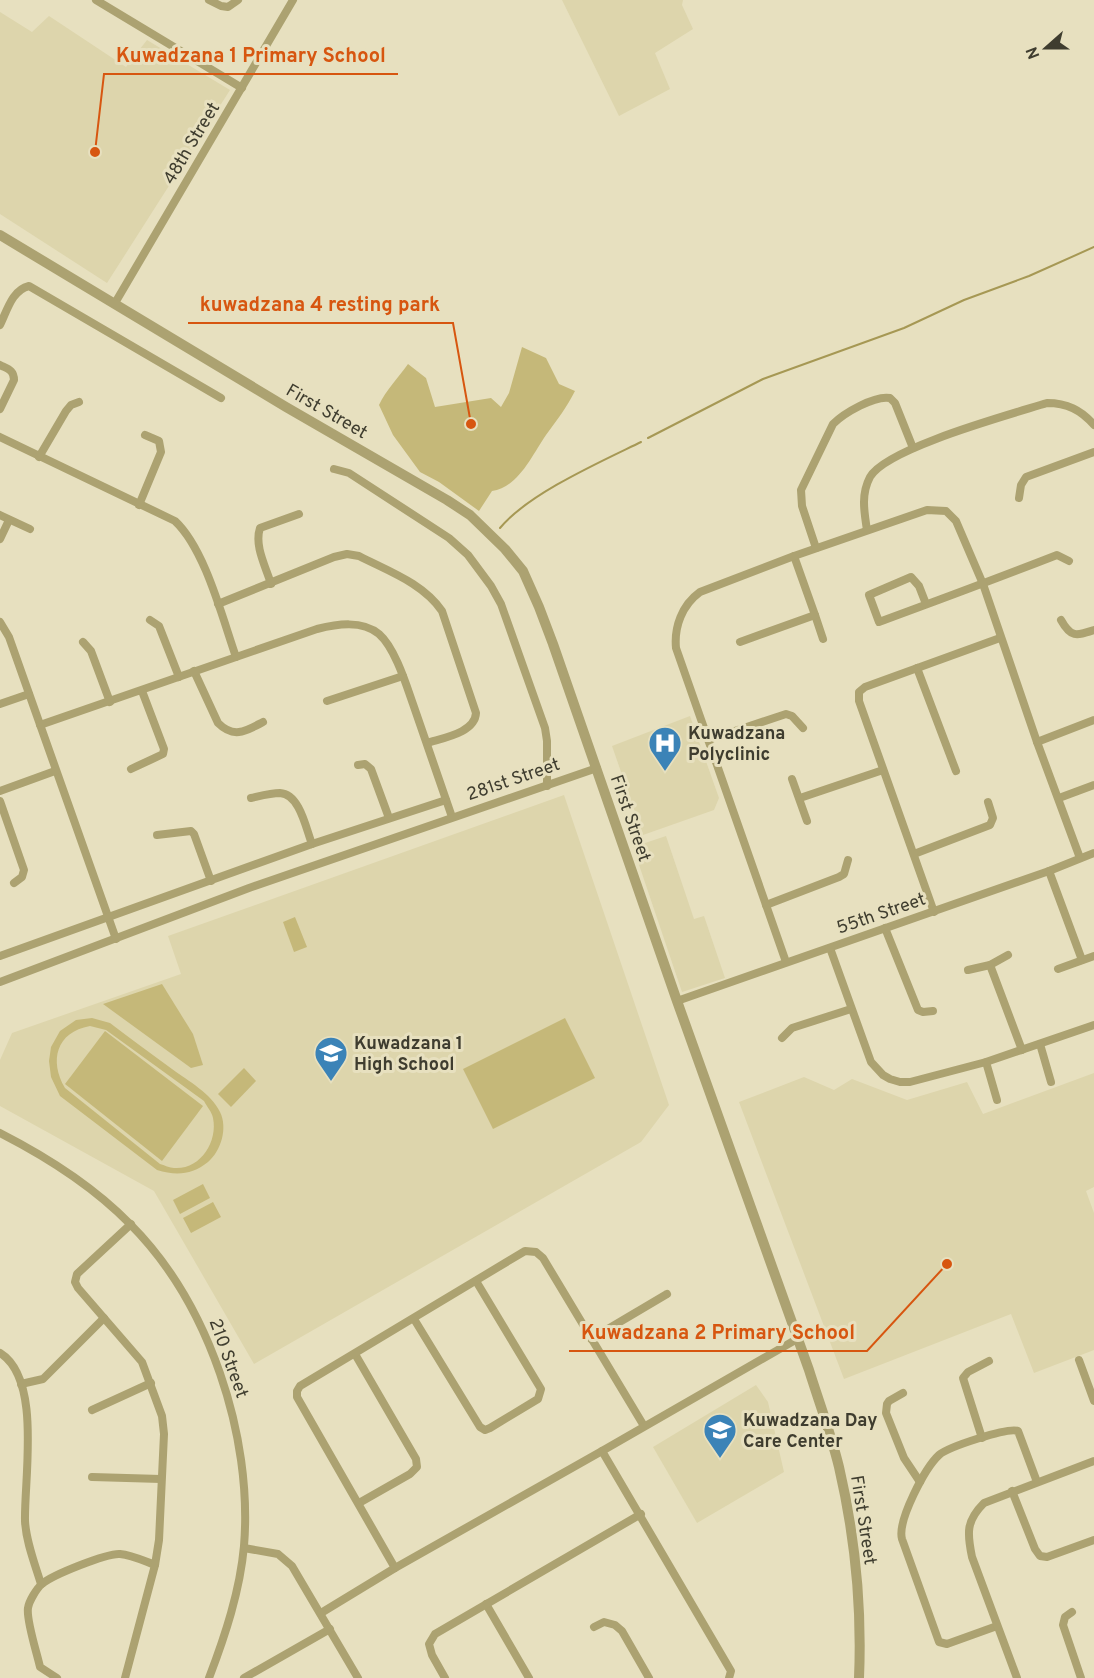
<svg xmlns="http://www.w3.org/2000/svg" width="1094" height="1678" viewBox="0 0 1094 1678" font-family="Overpass,sans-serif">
<rect width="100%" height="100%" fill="#e7e0bf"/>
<g fill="#ddd5ac">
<polygon points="562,0 683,0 682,5 693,29 655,53 670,89 619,116"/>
<polygon points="0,12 32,32 49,16 126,67 147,40 230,90 107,283 0,214"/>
<polygon points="690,716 719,798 714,810 643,835 612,746"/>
<polygon points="564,795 669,1105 641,1142 254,1364 154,1191 0,1106 0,1060 12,1033 181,974 168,936"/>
<polygon points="666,836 694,919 704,916 725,978 682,992 633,847"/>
<polygon points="1094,1073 1094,1187 1086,1191 1094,1213 1094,1350 1034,1373 1011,1314 844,1379 739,1102 804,1077 834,1090 852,1079 907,1100 967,1082 983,1114"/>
<polygon points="756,1385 768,1402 784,1472 697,1523 653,1447"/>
</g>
<g fill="#c5b879" fill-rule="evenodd">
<path d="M522,347l24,11 13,26 16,7c-8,16 -18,29 -29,44 -14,20 -27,52 -54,56l-13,20 -40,-29 -19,-10 -27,-37 -14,-30c7,-15 19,-27 29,-41l18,14 9,29 56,-9 10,9 8,-14z"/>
<polygon points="295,917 307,947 294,952 283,922"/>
<polygon points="162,984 193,1034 203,1065 191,1068 103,1004"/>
<path d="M92,1018l18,5c20,15 41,31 62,46 16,12 39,24 48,43 8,16 1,39 -12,50 -16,13 -32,14 -51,8l-97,-74 -9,-19 -2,-16 2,-14 9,-16 16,-11zM90,1026l16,4 98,71c3,6 8,11 9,17 5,24 -13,52 -39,50 -4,0 -10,-3 -14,-4l-95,-76c-16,-27 -9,-56 25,-62z"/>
<polygon points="565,1018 595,1078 493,1129 463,1069"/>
<polygon points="105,1031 203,1106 162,1161 65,1084"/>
<polygon points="244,1068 256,1081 231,1107 218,1094"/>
<polygon points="203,1184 210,1198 180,1214 173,1200"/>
<polygon points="213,1202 221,1217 191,1233 183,1218"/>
</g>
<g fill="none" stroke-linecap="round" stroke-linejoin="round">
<g stroke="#a69854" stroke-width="2">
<polyline points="648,438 763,379 904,328 964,300 1029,276 1094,247"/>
<path d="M500,528c28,-34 100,-66 141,-86"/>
</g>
<g stroke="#aca271" stroke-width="8">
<polyline points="96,0 242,88"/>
<polyline points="209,0 221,6 228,7 238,0"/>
<polyline points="115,303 293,0"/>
<path d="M0,325c7,-14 12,-35 29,-39l192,112"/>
<path d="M0,365c8,4 14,5 14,15l-14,29"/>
<path d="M0,437l175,84c30,28 47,96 61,136"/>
<polyline points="39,457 66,411 71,405 79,402"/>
<polyline points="334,469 349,473 449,538 468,555 491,586 501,604 545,728 547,741 547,786"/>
<polyline points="1019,498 1021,485 1026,477 1094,452"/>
<polyline points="139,505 161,452 159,441 145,435"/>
<polyline points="0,515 30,529"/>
<path d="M867,530c-3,-19 -6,-36 3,-53 16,-29 142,-63 177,-74 20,0 34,7 47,22"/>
<polyline points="0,539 9,520"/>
<path d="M816,548l-14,-42 -1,-16 32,-66c11,-11 42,-29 57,-26l5,5 18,45"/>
<path d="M271,584c-5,-17 -17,-38 -11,-56l39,-14"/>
<path d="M218,604l116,-47 13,-3 12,2c29,15 64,27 83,55l34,102c-1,20 -34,25 -49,30"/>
<path d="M926,604l-7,-18 -8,-9 -42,18 10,27c60,-22 119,-44 178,-67l12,6"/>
<polyline points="815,615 823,639"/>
<polyline points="150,620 159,626 179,677"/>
<path d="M1061,620c10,18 15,16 33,10"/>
<polyline points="0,622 9,637 116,939"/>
<polyline points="83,642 91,651 110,702"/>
<polyline points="740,642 815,615 794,556"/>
<polyline points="917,668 956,771"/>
<path d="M194,671l24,52c16,16 28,8 45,-1"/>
<polyline points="327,701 403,676"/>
<polyline points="0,704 29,694"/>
<path d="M40,725l277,-96c20,-5 45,-9 62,5 16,14 27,50 34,70 13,38 26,76 39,113"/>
<polyline points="708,740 786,714 792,716 803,728"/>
<polyline points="1037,742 1094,720"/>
<polyline points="358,765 365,764 371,769 389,818"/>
<polyline points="131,769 163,754 164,749 142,691"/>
<polyline points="792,779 807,821"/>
<polyline points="0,791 55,771"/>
<path d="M251,798c9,-2 20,-5 29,-5 20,1 26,36 32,51"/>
<polyline points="800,798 883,770"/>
<polyline points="1059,798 1094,785"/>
<polyline points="0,801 24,870 22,877 14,883"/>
<polyline points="157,835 191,831 194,834 211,881"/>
<polyline points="914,854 990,825 993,818 988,802"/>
<polyline points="1049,871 1082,960"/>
<polyline points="766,905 839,877 844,874 848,860"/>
<polyline points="934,912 859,701 859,692 865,687 1000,638"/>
<polyline points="885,928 918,1010 923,1012 933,1011"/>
<polyline points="830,948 871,1062 883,1075 890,1079 900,1082 910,1082 986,1062 1094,1025"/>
<polyline points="0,956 312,844 446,800"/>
<path d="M786,962l-110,-314c-2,-21 6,-43 24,-56l94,-36 133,-46 19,1 10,10 27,63 54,158 43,116"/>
<polyline points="990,965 1022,1050"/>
<polyline points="1058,969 1094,956"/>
<polyline points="968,970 990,965 1008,955"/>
<polyline points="0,982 249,888 597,768"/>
<polyline points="677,1001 1049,871 1094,853"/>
<polyline points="782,1038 792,1028 851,1009"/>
<polyline points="1040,1044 1051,1082"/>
<polyline points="986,1062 997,1100"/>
<path d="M0,1133c47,24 93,53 130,91 79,79 123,212 114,322 -4,45 -19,90 -35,132"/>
<polyline points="414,1319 480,1427 485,1430 490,1428 538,1399 541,1389 476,1281"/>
<polyline points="591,1339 667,1294"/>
<path d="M0,1353c42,26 24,125 25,168 1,21 10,43 16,63"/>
<polyline points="355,1354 416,1459 417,1467 410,1474 359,1503"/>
<polyline points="1079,1360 1094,1401"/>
<polyline points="21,1384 43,1379 104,1318"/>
<polyline points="903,1393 889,1401 887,1404 886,1413 904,1458 920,1482"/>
<polyline points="92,1410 151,1383"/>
<polyline points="982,1438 963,1378 968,1372 989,1361"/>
<polyline points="92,1477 161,1479"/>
<polyline points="1012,1491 1035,1549 1040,1556 1047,1557 1094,1540"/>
<polyline points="244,1548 278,1554 292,1566 358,1678"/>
<polyline points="395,1568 297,1397 297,1391 300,1386 525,1251 536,1252 543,1258 644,1426"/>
<polyline points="486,1604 529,1678"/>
<polyline points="1072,1612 1065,1617 1063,1625 1081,1678"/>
<polyline points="321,1613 395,1568 602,1451"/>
<path d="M997,1626l-50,18 -8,-2 -37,-103c-5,-18 23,-71 37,-84 9,-8 69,-28 79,-24l19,51"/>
<polyline points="594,1627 604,1622 615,1625 622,1631 649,1678"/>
<path d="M57,1678l-17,-11c-3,-14 -14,-47 -12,-59 1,-7 9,-20 14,-24 10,-9 65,-31 78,-30 12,1 24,7 35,11"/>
<polyline points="125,1678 155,1565 159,1540 164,1434 162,1416 142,1362 78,1288 75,1282 77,1274 131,1224"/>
<polyline points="244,1678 330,1629"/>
<polyline points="445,1678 432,1655 429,1644 435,1634 641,1514"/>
<polyline points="729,1678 731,1671 602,1451 797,1339"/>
<path d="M1017,1678l-45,-121c-5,-24 -6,-36 12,-54l110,-42"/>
</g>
<path stroke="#aca271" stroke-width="10" d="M0,235l286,172 161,93 23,15 35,34 18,22 16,36 14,37 124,357 132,369c10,32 22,64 30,97 16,69 23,140 20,211"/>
</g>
<defs>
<symbol id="hospital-pin" viewBox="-11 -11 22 30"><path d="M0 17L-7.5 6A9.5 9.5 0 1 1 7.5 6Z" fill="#3b83b7" stroke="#e7e0bf"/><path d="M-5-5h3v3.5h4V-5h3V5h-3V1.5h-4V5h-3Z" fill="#fff"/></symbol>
<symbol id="school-pin" viewBox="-11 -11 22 30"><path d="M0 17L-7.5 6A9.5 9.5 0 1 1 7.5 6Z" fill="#3b83b7" stroke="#e7e0bf"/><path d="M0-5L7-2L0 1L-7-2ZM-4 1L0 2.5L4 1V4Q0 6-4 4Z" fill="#fff"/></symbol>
</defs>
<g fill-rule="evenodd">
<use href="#hospital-pin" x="646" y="724" width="38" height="52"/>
<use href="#school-pin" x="312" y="1034" width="38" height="52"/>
<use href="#school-pin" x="701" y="1411" width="38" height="52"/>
</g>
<g text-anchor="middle" stroke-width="6" stroke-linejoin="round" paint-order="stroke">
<g font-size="18" fill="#3f3d2f" stroke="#e7e0bf">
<text transform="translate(191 143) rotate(-59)" y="6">48th Street</text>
<text transform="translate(327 411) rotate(30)" y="6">First Street</text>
<text transform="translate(513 779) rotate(-19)" y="6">281st Street</text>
<text transform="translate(631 818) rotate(71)" y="6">First Street</text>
<text transform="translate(881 913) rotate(-19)" y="6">55th Street</text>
<text transform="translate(229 1358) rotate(70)" y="6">210 Street</text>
<text transform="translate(864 1520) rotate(81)" y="6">First Street</text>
</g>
<g font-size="18" font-weight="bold" fill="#3f3d2f" stroke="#e7e0bf" text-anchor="start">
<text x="688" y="739">Kuwadzana<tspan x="688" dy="21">Polyclinic</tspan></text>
<text x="354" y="1049">Kuwadzana 1<tspan x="354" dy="21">High School</tspan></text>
<text x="743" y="1426">Kuwadzana Day<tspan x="743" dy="21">Care Center</tspan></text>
</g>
</g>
<path fill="none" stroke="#d75610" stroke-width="2" d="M95 152L104 74H398M471 424L453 323H188M947 1264L867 1351H569"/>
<g fill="#d75610" stroke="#e7e0bf" stroke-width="2">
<circle cx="95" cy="152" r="6"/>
<circle cx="471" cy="424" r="6"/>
<circle cx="947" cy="1264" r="6"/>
</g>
<g font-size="20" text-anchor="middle" font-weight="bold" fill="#d75610" stroke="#e7e0bf" stroke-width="6" stroke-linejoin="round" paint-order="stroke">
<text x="251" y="62">Kuwadzana 1 Primary School</text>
<text x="320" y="311">kuwadzana 4 resting park</text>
<text x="718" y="1339">Kuwadzana 2 Primary School</text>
</g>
<g transform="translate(1046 48) rotate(249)" stroke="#e7e0bf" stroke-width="4.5" paint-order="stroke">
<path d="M0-4.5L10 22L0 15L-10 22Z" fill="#3f3d2f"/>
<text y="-9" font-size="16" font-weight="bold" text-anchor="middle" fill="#3f3d2f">N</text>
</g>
</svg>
